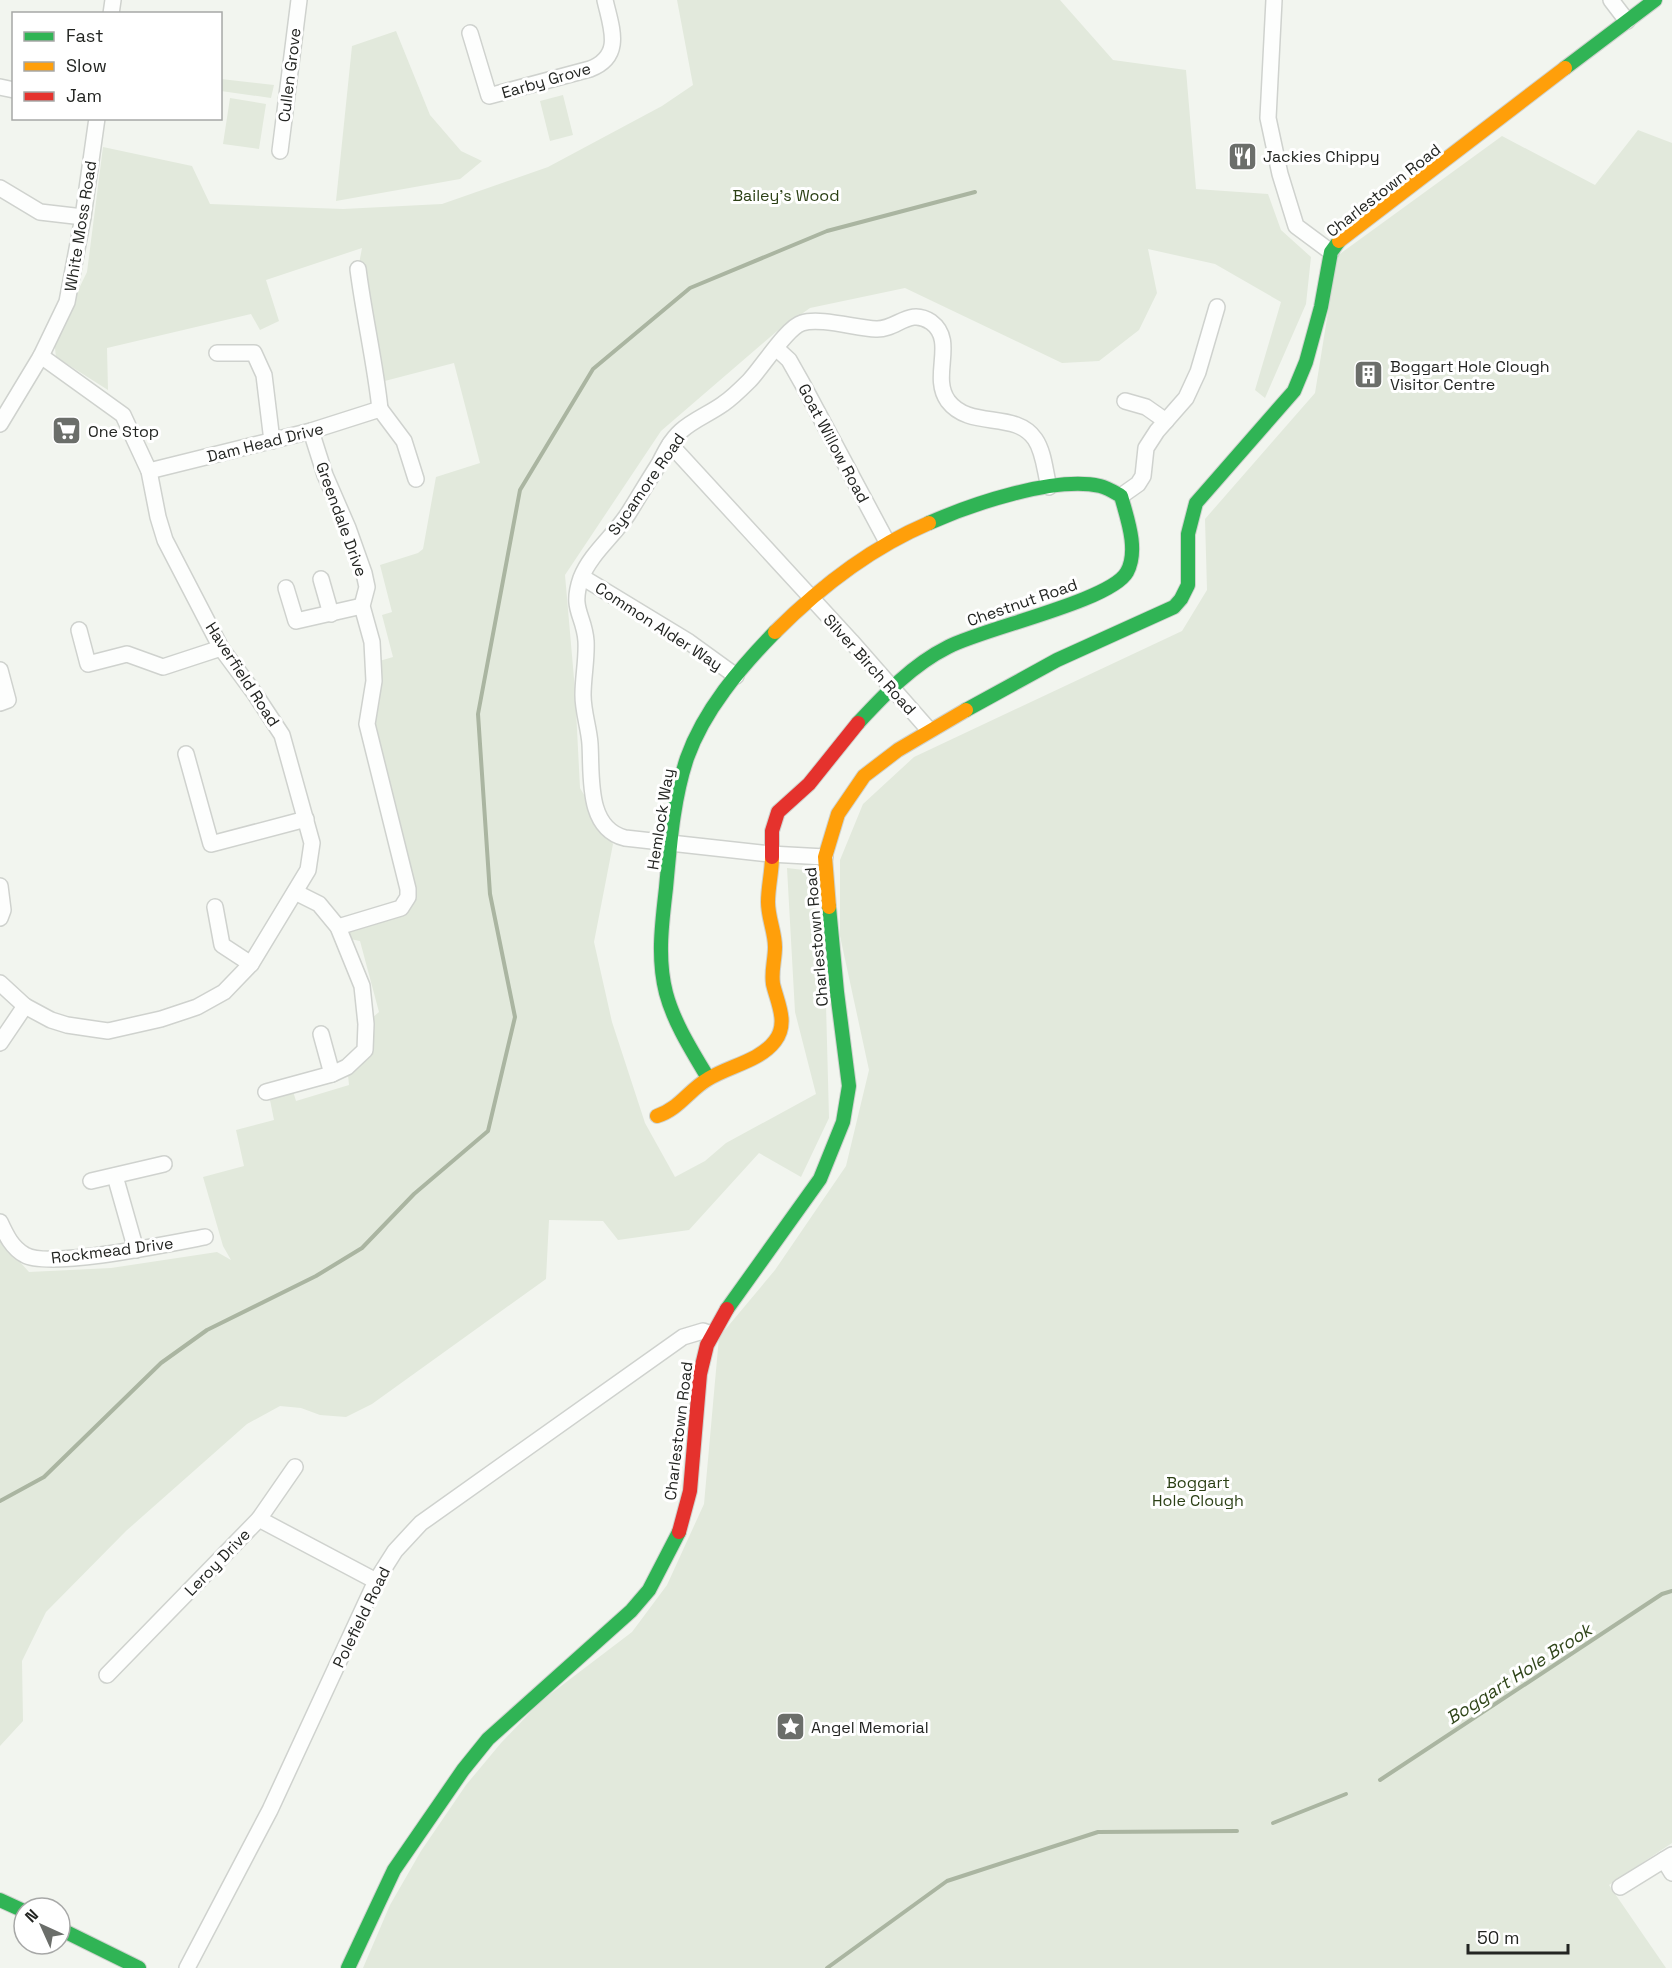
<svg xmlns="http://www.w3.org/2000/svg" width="1672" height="1968" viewBox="0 0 1672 1968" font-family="'Space Grotesk',sans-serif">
<rect width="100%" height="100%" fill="#f2f5ef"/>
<g fill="#e2e9dc">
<polygon points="677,0 1060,0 1113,60 1186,70 1196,189 1268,194 1281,230 1311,257 1306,304 1265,398 1255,390 1281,302 1215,264 1148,249 1157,293 1139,330 1099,361 1062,363 905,288 810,308 776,332 661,431 565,575 575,690 580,788 613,844 594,942 612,1022 645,1123 675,1177 705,1161 726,1143 816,1094 795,1012 787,868 812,871 826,1004 829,1118 801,1177 759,1153 689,1230 618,1240 603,1221 549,1220 546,1279 372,1404 346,1417 320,1415 301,1408 280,1406 247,1424 126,1531 46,1612 22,1661 23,1721 0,1746 0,1240 29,1272 111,1268 217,1252 231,1260 223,1246 203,1177 244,1166 236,1130 274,1120 269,1095 292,1088 296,1101 349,1085 348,1075 372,1018 379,1012 360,941 350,939 349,931 407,907 370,727 376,662 393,657 382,615 392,612 380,565 418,553 423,549 436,477 480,463 454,363 377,383 358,269 362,248 266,280 279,321 260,330 251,314 107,348 108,390 56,357 54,340 87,272 103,147 192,166 210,204 343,209 442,204 548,167 662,106 693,85"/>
<polygon points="396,31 430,115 461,151 482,161 460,179 336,201 352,46"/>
<polygon points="221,79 274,85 271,98 221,91"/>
<polygon points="563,95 573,135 550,141 540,101"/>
<polygon points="230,98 266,104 259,149 223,144"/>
<polygon points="1638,130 1672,143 1672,1843 1609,1885 1666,1968 363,1968 390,1905 421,1851 466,1785 501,1743 540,1702 632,1632 667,1585 704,1504 719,1337 775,1270 846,1166 869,1070 840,936 840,860 863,804 914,757 1182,631 1207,590 1205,519 1315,393 1337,256 1502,136 1595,185"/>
</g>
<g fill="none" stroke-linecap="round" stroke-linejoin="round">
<g stroke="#aab5a1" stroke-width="4">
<polyline points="0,1501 44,1477 161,1363 207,1330 316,1276 362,1248 414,1194 488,1131 515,1017 490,894 478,714 520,490 593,369 690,288 827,231 975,192"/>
<polyline points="1380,1780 1662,1594 1672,1591"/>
<polyline points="1273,1823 1346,1794"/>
<polyline points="827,1968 947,1881 1098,1832 1237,1831"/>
</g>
<defs>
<g id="street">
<polyline points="1274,0 1268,118 1280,174 1296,226 1331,252"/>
<polyline points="1611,0 1627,21"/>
<polyline points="111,14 113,0"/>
<path d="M470,33l19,63 101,-27c34,-13 21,-42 15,-69"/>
<polyline points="0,87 14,90"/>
<polyline points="280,151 299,0"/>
<polyline points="0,188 40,212 83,217"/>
<path d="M358,269c6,47 17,93 22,140"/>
<polyline points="776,348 789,360 802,383 887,542"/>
<polyline points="217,353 254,353 264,375 272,441"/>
<polyline points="1125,401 1146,407 1166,421"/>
<polyline points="0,424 41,356 67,302 83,217 97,118"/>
<polyline points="311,431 325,475 348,528 364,573 367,587 362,606 372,642 374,681 367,724 408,889 408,897 401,908 338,927"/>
<polyline points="670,444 851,641 929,730"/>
<polyline points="149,471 311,431 380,409 404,441 416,479"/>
<polyline points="1121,496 1138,484 1143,476 1146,448 1157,431 1186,398 1198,372 1217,307"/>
<polyline points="582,577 689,642 736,676"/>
<polyline points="321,579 331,614"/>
<polyline points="286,588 296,621 362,606"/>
<polyline points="79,630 88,664 127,654 163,667 221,648"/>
<polyline points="0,670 8,700 0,703"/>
<polyline points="186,754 211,844 306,819"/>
<path d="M825,857l-55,-3 -145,-16c-39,-10 -33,-62 -35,-94 -1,-16 -7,-32 -7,-49 0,-18 4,-36 3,-54 -2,-27 -16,-31 -5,-63 10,-25 32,-41 47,-64 10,-16 20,-33 31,-50 6,-12 12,-24 22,-33 12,-11 28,-17 42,-27 9,-6 18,-15 26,-23 12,-12 38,-54 53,-58 17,-6 54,5 74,6 21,1 33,-22 55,-7 26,19 -1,54 17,79 22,29 67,9 87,38 9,13 10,33 14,48"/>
<polyline points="0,886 3,910 0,918"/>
<polyline points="215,907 222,945 251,964"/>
<polyline points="0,983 25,1006 51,1020 67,1025 94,1029 108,1031 161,1019 197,1007 224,992 251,964 308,870 312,843 282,735 255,694 221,648 165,540 158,517 149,471 123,415 41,356"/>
<polyline points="321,1034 332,1074"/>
<polyline points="0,1043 25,1006"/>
<polyline points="266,1092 332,1074 347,1067 365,1050 366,1024 362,986 338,927 319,904 295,892"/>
<polyline points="115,1176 136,1250"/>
<polyline points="91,1181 164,1164"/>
<path d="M0,1222c6,13 12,26 25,33 24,14 148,-12 180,-18"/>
<polyline points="259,1519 295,1467"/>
<polyline points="107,1675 259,1519 376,1581"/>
<polyline points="1664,1860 1672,1873"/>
<polyline points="1620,1887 1672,1855"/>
<polyline points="187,1968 270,1810 376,1581 395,1551 421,1523 683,1337 703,1331 711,1334"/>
</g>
<g id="fast">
<polyline points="1565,68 1655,0"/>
<polyline points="966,710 1057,660 1174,607 1181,599 1188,585 1188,534 1196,503 1294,391 1306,362 1321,307 1331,252 1339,241"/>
<path d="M858,723c27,-29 54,-58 90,-76 36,-19 163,-46 179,-75 12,-22 0,-54 -6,-76 -7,-4 -13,-8 -21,-10 -46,-10 -128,18 -171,37"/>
<path d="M708,1078c-16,-27 -34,-55 -42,-85 -9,-35 -4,-70 0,-105 4,-43 7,-88 21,-130 17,-48 53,-90 88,-126"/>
<polyline points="727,1309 820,1179 843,1122 849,1086 837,992 829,907"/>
<polyline points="0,1900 24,1911"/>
<polyline points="60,1929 139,1968"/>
<polyline points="348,1968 394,1870 463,1770 488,1739 631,1611 649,1590 679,1532"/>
</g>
<g id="slow">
<polyline points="1339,241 1565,68"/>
<path d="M775,632c45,-45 95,-84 154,-109"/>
<polyline points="829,907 825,857 838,814 864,776 898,750 966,710"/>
<path d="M657,1116c22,-7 32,-26 51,-37 21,-13 52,-18 67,-38 14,-18 2,-39 -2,-57 -2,-13 2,-24 2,-37 0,-15 -7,-29 -7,-45 0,-15 4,-30 4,-45"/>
</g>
<g id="jam">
<polyline points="772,857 772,831 778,812 809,784 858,723"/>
<polyline points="679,1532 690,1491 700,1374 707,1345 727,1309"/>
</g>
</defs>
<use href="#street" stroke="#cfd2ce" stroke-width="18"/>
<use href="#fast" stroke="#cfd2ce" stroke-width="16"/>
<use href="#slow" stroke="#cfd2ce" stroke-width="16"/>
<use href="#jam" stroke="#cfd2ce" stroke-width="16"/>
<use href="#street" stroke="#fdfefd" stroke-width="15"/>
<use href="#fast" stroke="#30b455" stroke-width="14"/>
<use href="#slow" stroke="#ff9f0a" stroke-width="14"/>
<use href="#jam" stroke="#e5322d" stroke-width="14"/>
</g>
<defs>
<symbol id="restaurant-square" viewBox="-11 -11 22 22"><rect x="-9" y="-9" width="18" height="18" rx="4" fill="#6b6e6a" stroke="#fff"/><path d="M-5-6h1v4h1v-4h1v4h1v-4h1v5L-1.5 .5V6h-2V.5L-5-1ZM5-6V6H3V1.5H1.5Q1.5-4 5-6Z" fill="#fff"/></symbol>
<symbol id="building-square" viewBox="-11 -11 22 22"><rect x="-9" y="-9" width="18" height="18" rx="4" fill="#6b6e6a" stroke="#fff"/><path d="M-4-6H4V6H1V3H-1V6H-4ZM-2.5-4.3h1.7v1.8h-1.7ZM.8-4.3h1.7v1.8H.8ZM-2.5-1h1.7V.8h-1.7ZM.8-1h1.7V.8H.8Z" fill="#fff"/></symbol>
<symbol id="supermarket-square" viewBox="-11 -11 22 22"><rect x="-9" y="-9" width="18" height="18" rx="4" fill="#6b6e6a" stroke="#fff"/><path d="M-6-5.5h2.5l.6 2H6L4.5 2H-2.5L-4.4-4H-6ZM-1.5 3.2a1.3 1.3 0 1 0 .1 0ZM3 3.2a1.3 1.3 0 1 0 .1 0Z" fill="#fff"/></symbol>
<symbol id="sight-square" viewBox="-11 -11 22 22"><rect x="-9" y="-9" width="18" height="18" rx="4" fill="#6b6e6a" stroke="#fff"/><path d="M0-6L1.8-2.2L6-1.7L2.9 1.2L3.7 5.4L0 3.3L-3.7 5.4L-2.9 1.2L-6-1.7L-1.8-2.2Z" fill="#fff"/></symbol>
</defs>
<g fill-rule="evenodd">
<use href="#restaurant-square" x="1226" y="140" width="33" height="33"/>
<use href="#building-square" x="1352" y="358" width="33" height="33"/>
<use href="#supermarket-square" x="50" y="414" width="33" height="33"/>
<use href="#sight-square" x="774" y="1710" width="33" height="33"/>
</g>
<g text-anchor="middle" stroke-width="6" stroke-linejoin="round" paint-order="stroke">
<g font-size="16" fill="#232522" stroke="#fff">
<text transform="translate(289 75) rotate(-83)" y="6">Cullen Grove</text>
<text transform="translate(546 80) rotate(-16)" y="6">Earby Grove</text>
<text transform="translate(1383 190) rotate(-38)" y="6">Charlestown Road</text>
<text transform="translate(80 226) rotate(-81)" y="6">White Moss Road</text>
<text transform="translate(265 442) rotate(-14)" y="6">Dam Head Drive</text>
<text transform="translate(834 443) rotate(62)" y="6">Goat Willow Road</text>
<text transform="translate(646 484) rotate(-55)" y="6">Sycamore Road</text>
<text transform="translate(342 519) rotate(70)" y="6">Greendale Drive</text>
<text transform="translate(1022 602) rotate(-19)" y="6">Chestnut Road</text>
<text transform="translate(659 626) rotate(33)" y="6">Common Alder Way</text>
<text transform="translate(870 664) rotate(48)" y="6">Silver Birch Road</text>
<text transform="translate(243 674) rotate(57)" y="6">Haverfield Road</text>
<text transform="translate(660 819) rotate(-81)" y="6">Hemlock Way</text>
<text transform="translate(816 937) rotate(-95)" y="6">Charlestown Road</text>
<text transform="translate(112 1250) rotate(-7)" y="6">Rockmead Drive</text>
<text transform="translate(678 1431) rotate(-83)" y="6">Charlestown Road</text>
<text transform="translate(217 1562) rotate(-46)" y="6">Leroy Drive</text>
<text transform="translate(361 1617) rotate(-64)" y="6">Polefield Road</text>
</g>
<g font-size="16" fill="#232522" stroke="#fff" text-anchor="start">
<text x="1263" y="162">Jackies Chippy</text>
<text x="1390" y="372">Boggart Hole Clough<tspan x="1390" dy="18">Visitor Centre</tspan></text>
<text x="88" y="437">One Stop</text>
<text x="811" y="1733">Angel Memorial</text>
</g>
<g font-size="16" fill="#2b4015" stroke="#fff">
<text x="786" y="201">Bailey's Wood</text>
<text x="1198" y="1488">Boggart<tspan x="1198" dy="18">Hole Clough</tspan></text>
</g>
<g font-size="18" font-style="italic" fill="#30461a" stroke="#fff">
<text transform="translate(1519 1674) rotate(-33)" y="6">Boggart Hole Brook</text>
</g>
</g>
<rect x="12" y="12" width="210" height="108" fill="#ffffff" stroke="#a7a8a7" stroke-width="1.5"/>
<rect x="24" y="32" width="30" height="9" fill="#30b455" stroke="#a7a8a7" stroke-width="1.5"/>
<text x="66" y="42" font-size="18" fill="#232522">Fast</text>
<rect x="24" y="62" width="30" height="9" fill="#ff9f0a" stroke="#a7a8a7" stroke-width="1.5"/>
<text x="66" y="72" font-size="18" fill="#232522">Slow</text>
<rect x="24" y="92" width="30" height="9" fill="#e5322d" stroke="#a7a8a7" stroke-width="1.5"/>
<text x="66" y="102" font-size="18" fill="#232522">Jam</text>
<g transform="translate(42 1926) rotate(315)"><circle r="28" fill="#ffffff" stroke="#a7a8a7" stroke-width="1.5"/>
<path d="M0-4.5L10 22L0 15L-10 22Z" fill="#6b6e6a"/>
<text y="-9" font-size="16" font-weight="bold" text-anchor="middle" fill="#232522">N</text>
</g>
<path d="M1468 1944v9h100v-9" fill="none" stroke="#232522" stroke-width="3"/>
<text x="1477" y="1944" font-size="18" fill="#232522" stroke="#ffffff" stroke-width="4.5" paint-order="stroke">50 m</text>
</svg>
